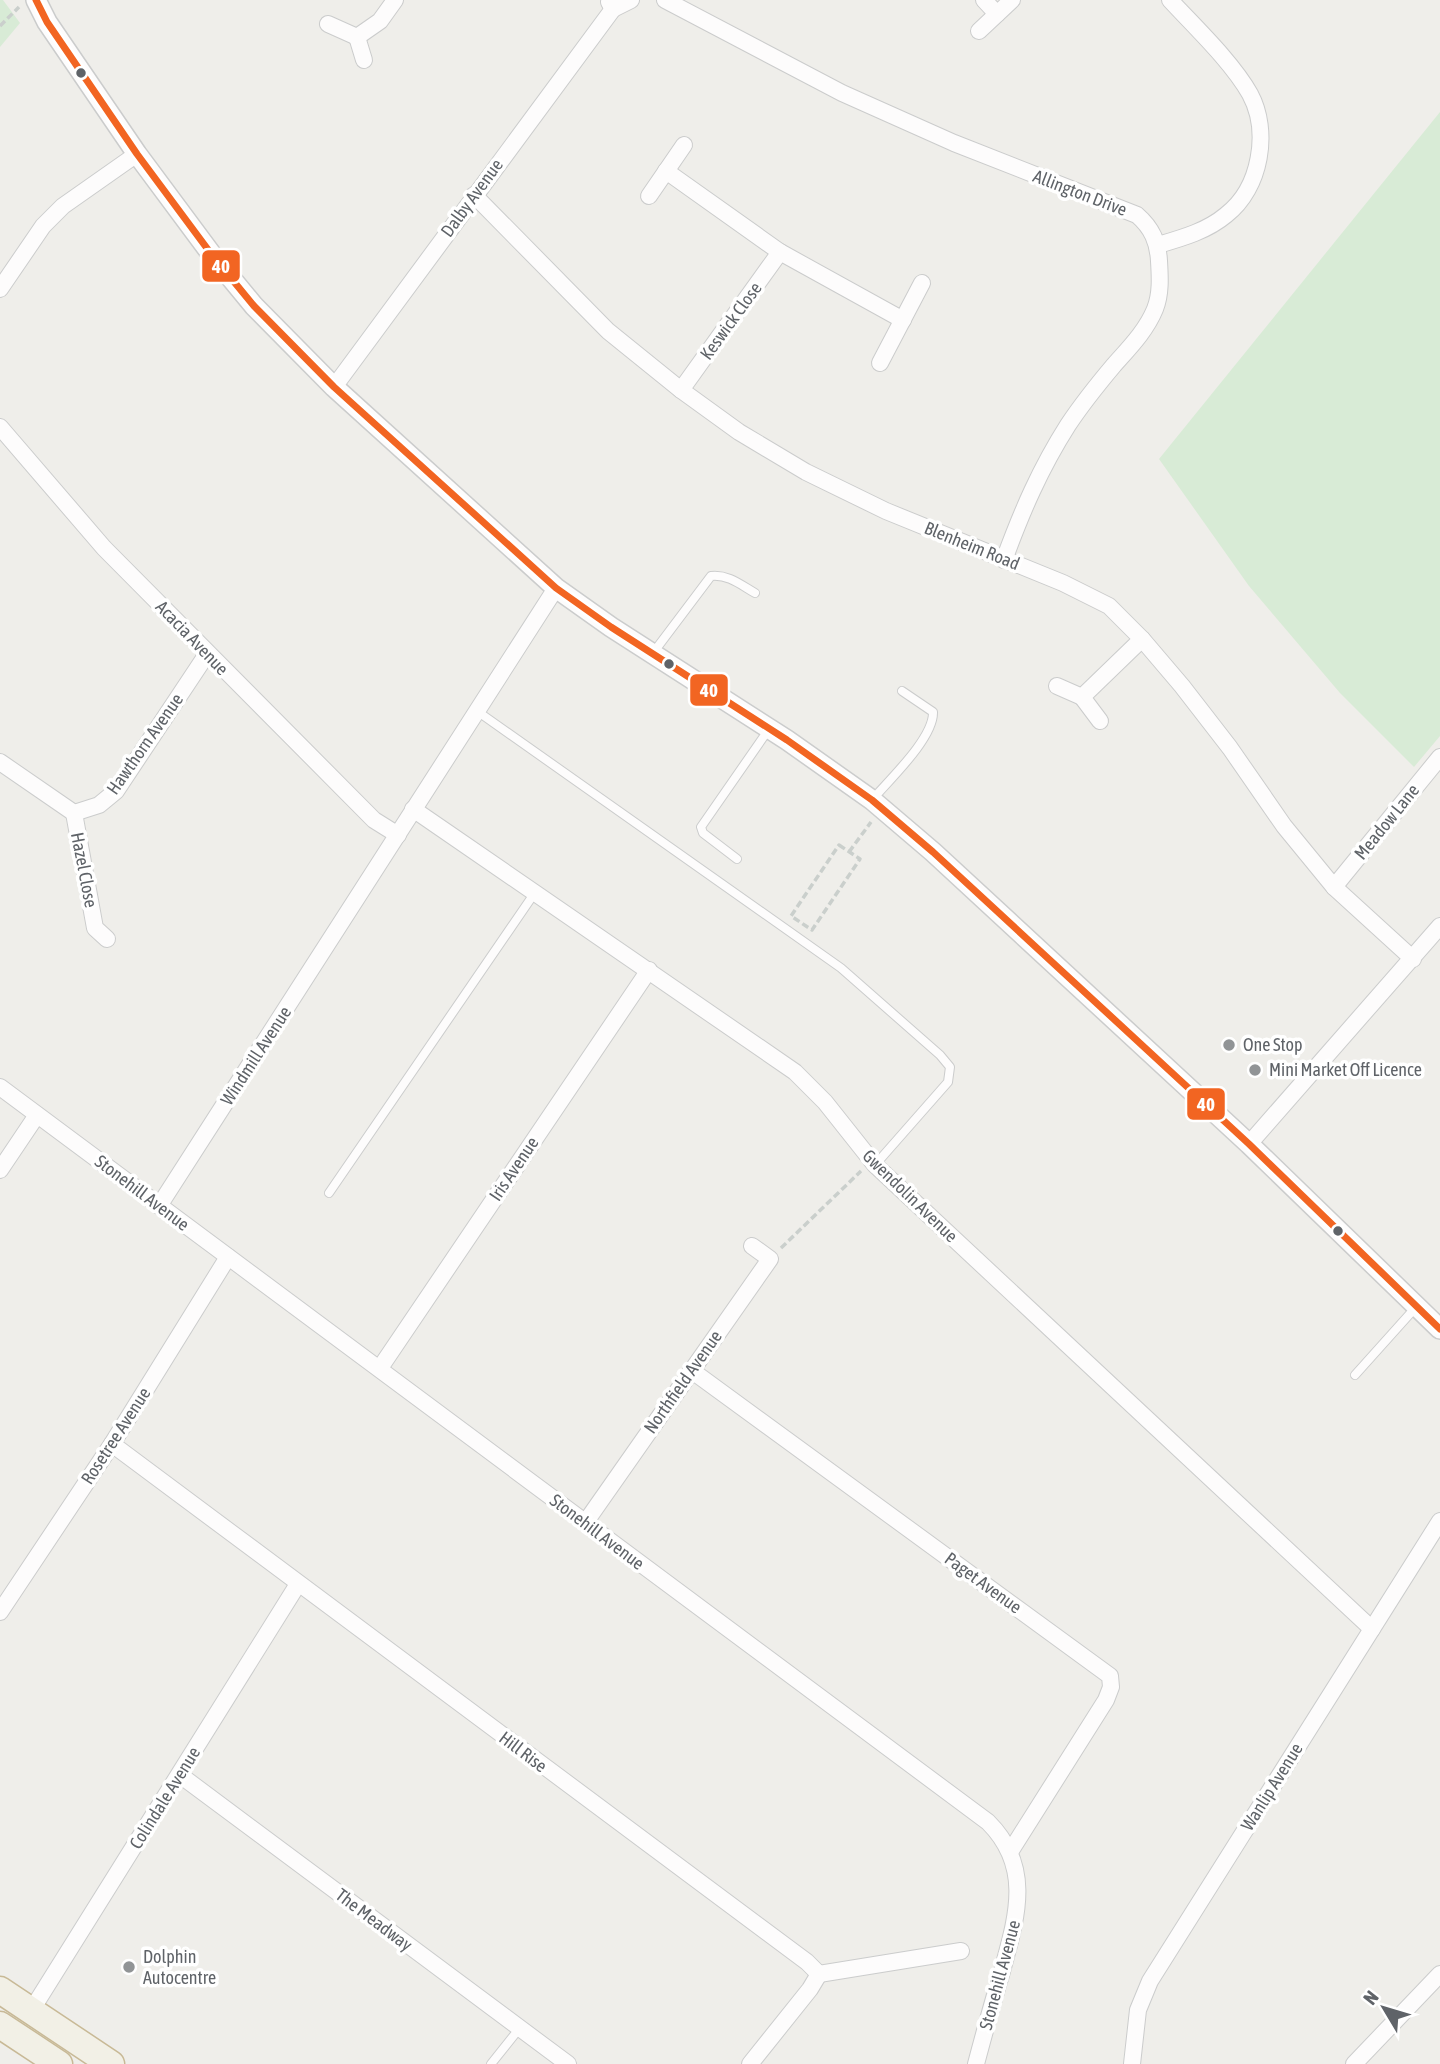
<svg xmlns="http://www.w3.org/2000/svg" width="1440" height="2064" viewBox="0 0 1440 2064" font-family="'Asap Condensed',sans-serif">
<rect width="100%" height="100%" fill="#efeeea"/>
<g fill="#d8ebd6">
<polygon points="0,0 3,0 20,23 0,47"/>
<polygon points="1440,112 1440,736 1414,767 1340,693 1249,586 1159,459"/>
</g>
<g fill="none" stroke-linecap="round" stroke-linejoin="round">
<defs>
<g id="service">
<path d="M653,653l58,-77c17,-2 30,9 44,17"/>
<polyline points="477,711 841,968 940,1055 950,1067 948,1082 875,1165"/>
<path d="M872,800c17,-20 62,-62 61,-88l-31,-21"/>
<polyline points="737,859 703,833 701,827 769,729"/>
<polyline points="329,1193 536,891"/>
<polyline points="1355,1375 1416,1307"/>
<polyline points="491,2064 519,2029"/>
</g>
<g id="minor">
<path d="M665,0l177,93 112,50 183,72c15,13 21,27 22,46 1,16 2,33 -4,48 -9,22 -26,39 -41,56 -16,19 -32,39 -46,60 -28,44 -46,86 -64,135"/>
<polyline points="984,0 997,14"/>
<polyline points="609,2 613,9 631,0"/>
<polyline points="328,24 357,37 380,21 395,0"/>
<polyline points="979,31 1012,0"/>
<polyline points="357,37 364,60"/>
<polyline points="666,171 780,252 681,390"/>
<polyline points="474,195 608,331 681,390 739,432 806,472 886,511 1063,583 1109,606 1142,639 1182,686 1230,748 1284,826 1334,887 1413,959"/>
<polyline points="649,196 684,145"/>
<path d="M1158,245c24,-7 49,-14 68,-30 35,-27 44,-84 24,-121 -18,-32 -55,-67 -80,-94"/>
<polyline points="780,252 903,320"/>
<polyline points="0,289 43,226 63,206 137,154"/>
<polyline points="880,363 922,283"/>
<polyline points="334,387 613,9"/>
<polyline points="0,427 104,548 374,820 398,835"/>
<polyline points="1057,686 1082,697 1142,639"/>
<polyline points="1082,697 1100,721"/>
<polyline points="0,762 74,813 99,805 116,791 207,654"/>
<polyline points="413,809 795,1072 825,1102 875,1165 1372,1629"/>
<polyline points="74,813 95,928 107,939"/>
<polyline points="1334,887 1440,757"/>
<path d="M0,1087l988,735c46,46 28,97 13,153 -9,29 -17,59 -25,89"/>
<polyline points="1249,1144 1440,926"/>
<polyline points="0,1170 37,1115"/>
<polyline points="159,1206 556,588"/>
<polyline points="380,1368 649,970"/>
<polyline points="691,1370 1110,1676 1111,1687 1106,1700 1010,1852"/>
<polyline points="112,1444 807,1962 819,1974 961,1951"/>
<polyline points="585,1523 770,1259 752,1246"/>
<polyline points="0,1612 112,1444 228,1257"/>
<polyline points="180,1775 568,2064"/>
<polyline points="31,2011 298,1584"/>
<polyline points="750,2064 810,1989 819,1974"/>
<polyline points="1132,2064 1138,2010 1150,1981 1440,1521"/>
<polyline points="1354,2064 1440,1974"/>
</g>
<polyline id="tertiary" points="36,0 47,22 137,154 212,255 254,306 334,387 556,588 611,627 787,740 872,800 933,852 1249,1144 1440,1329"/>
<g id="trunk">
<polyline points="0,1990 111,2064"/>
<polyline points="0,2025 59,2064"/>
</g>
</defs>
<use href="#service" stroke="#cbcccc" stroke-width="10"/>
<use href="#minor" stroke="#cbcccc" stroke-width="18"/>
<use href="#tertiary" stroke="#cbcccc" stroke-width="22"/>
<use href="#trunk" stroke="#c8b996" stroke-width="29"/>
<g stroke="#cacfcc" stroke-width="3.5" stroke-dasharray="7 3.5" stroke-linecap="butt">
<polyline points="0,26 19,7"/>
<polygon points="839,845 860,859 812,930 791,916"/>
<polyline points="849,852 871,822"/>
<polyline points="781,1248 861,1171"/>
</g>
<use href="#service" stroke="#fdfcfc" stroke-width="8"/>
<use href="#minor" stroke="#fdfcfc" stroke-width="16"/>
<use href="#tertiary" stroke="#fdfcfc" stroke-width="19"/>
<use href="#trunk" stroke="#f2f0e6" stroke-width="26"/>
<defs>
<polyline id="bus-1" points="36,0 47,22 137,154 212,255 254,306 334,387 556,588 611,627 787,740 872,800 933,852 1249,1144 1440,1329"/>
</defs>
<use href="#bus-1" stroke="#fff" stroke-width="12"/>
<use href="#bus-1" stroke="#f26522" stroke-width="7"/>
</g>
<g fill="#5f6368" stroke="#fff" stroke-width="2.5">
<circle cx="81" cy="73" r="6"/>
<circle cx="669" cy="664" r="6"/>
<circle cx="1338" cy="1231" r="6"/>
</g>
<g fill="#919496" stroke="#fff" stroke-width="2.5">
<circle cx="1229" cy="1045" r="7"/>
<circle cx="1255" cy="1070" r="7"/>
<circle cx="129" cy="1967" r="7"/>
</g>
<g text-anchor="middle" stroke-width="7" stroke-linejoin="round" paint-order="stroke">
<g font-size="18" fill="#5f6368" stroke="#fff">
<text transform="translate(1080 193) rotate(21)" y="6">Allington Drive</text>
<text transform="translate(472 198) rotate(-54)" y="6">Dalby Avenue</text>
<text transform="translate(731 321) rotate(-54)" y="6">Keswick Close</text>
<text transform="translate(972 546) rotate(22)" y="6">Blenheim Road</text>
<text transform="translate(192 638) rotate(46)" y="6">Acacia Avenue</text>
<text transform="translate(145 744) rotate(-55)" y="6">Hawthorn Avenue</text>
<text transform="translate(1387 822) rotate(-51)" y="6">Meadow Lane</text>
<text transform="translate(84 870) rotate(79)" y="6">Hazel Close</text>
<text transform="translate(256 1056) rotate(-57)" y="6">Windmill Avenue</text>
<text transform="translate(514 1169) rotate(-56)" y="6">Iris Avenue</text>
<text transform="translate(142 1193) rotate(37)" y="6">Stonehill Avenue</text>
<text transform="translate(910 1196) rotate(44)" y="6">Gwendolin Avenue</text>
<text transform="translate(683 1382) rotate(-55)" y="6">Northfield Avenue</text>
<text transform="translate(116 1436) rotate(-57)" y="6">Rosetree Avenue</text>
<text transform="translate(597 1532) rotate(37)" y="6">Stonehill Avenue</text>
<text transform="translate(983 1583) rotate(36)" y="6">Paget Avenue</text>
<text transform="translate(523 1752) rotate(37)" y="6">Hill Rise</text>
<text transform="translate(1272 1787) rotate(-58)" y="6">Wanlip Avenue</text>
<text transform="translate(165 1798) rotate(-58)" y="6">Colindale Avenue</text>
<text transform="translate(374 1920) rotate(37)" y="6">The Meadway</text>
<text transform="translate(1000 1975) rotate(-75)" y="6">Stonehill Avenue</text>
</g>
<g font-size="18" fill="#5f6368" stroke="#fff" text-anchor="start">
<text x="1243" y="1051">One Stop</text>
<text x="1269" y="1076">Mini Market Off Licence</text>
<text x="143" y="1963">Dolphin<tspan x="143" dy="21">Autocentre</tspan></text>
</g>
</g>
<g stroke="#fff" stroke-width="2.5">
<rect x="201" y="249" width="40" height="34" rx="7" fill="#f26522"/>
<rect x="689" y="673" width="40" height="34" rx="7" fill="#f26522"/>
<rect x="1186" y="1087" width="40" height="34" rx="7" fill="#f26522"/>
</g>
<g font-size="19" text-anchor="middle" font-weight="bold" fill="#fff">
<text x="221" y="273">40</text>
<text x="709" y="697">40</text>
<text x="1206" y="1111">40</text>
</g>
<g transform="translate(1384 2008) rotate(308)" stroke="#ffffff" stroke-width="5" paint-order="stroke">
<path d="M0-5L12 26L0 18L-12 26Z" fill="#5f6368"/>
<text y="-10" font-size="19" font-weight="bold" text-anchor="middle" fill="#5f6368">N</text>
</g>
</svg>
